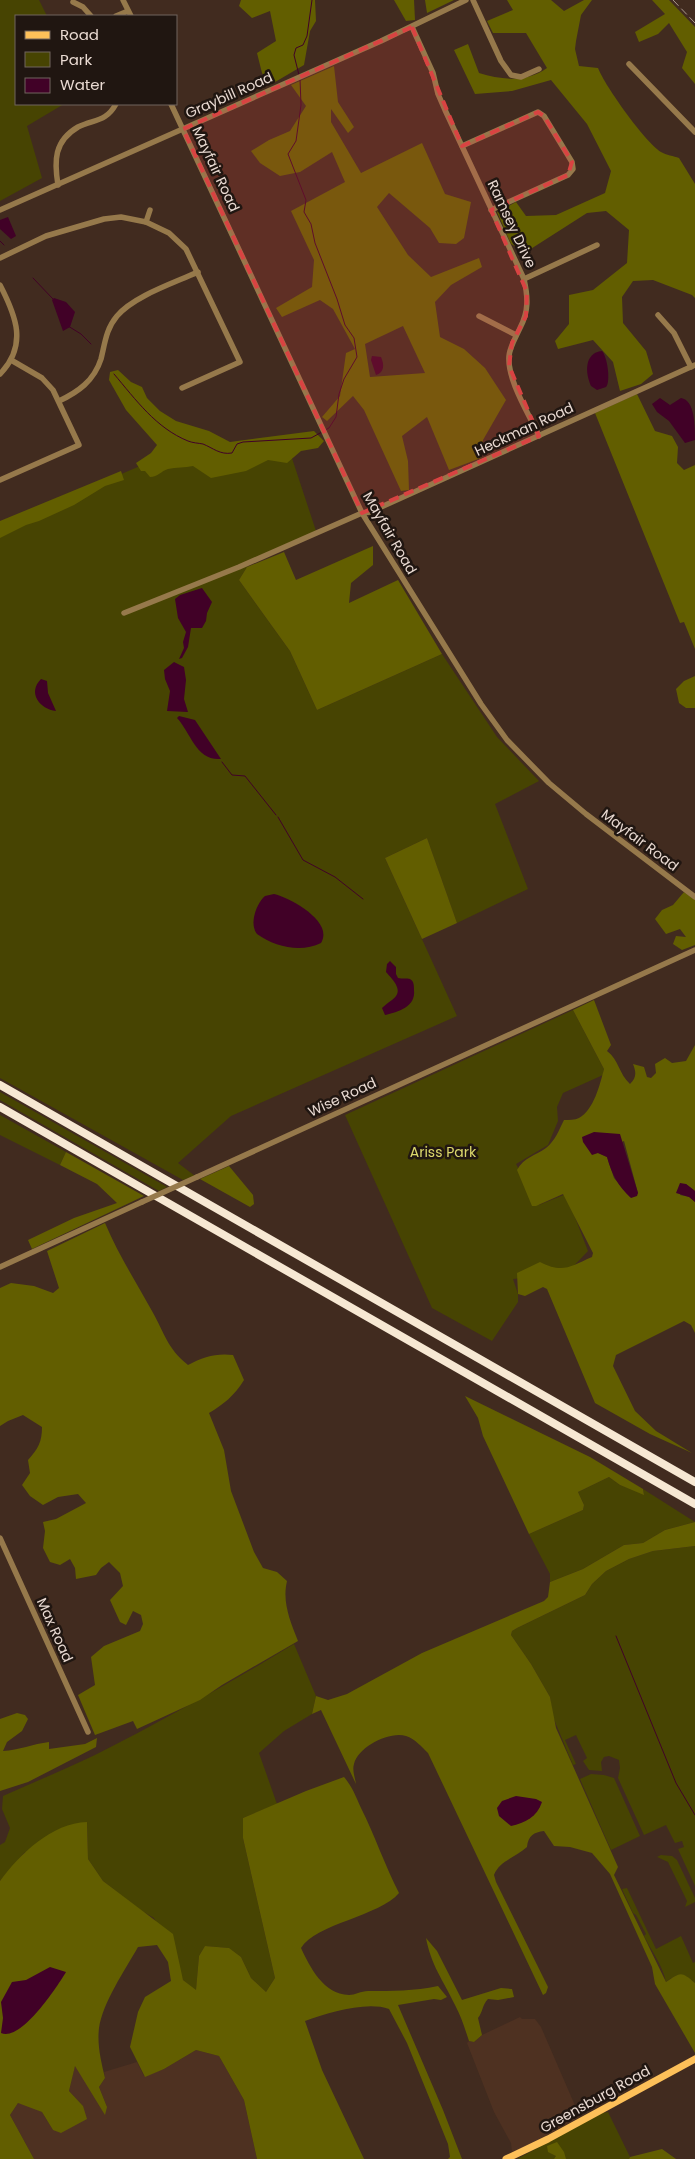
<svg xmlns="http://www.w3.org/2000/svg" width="695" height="2159" viewBox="0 0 695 2159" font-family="Poppins,sans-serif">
<rect width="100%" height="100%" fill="#412b1f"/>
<g fill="#4e3121">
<polygon points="520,2017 522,2019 535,2019 541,2027 580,2117 527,2146 512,2152 511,2143 494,2112 467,2043 469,2041 474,2042 482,2035"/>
<polygon points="196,2050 219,2056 244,2100 257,2159 34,2159 10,2115 18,2103 28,2105 42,2112 53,2130 83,2106 69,2091 75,2065 88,2085 107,2107 99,2087 105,2078 104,2072 137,2062 144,2076 164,2069"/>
</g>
<g fill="#474402">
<polygon points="0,0 39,0 47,16 16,16 16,104 64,104 27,126 42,178 0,201"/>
<polygon points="287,443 316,531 252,559 239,580 290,651 317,710 442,654 497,737 539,781 495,804 528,889 457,923 427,838 385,858 457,1016 231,1116 178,1163 195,1176 183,1180 0,1078 0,526 140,466"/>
<polygon points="573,1010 604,1069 603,1075 563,1093 557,1107 558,1121 548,1145 516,1164 539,1205 566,1194 588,1251 567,1273 513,1279 518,1294 518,1302 492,1341 432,1308 345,1115"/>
<polygon points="0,1092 167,1187 159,1191 0,1100"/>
<polygon points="0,1115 66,1152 60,1165 0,1135"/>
<polygon points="609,1477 620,1485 644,1494 643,1489 695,1522 665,1530 643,1543 624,1545 583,1569 550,1582 550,1574 529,1534 583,1510 584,1505 578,1492"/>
<polygon points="695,1546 695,1886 678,1849 684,1847 682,1841 675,1843 666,1825 644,1835 618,1778 620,1768 619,1760 609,1756 604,1757 601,1762 602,1771 589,1770 583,1761 587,1758 576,1735 565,1740 576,1764 573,1765 553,1717 550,1697 531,1664 511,1635 512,1631 517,1628 585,1595 592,1584 606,1571 629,1559 653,1551"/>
<path d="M294,1644l22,52 -4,18 -28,17 -25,22 18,51 -34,14v20l32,140 -9,14 -15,-14 -10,-21 -13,-9 -23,-2 -6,10 -3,35 -13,-11 -29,-62 -14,-8 -37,-29 -15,-22 -1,-37 -63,31 -24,28v-36l5,-3 5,-14 -8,-19 1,-13c31,-14 63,-27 94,-42 67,-34 133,-71 197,-110z"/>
<polygon points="591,1774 604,1775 614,1778 640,1836 611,1850 580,1779"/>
<polygon points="661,1855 672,1856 677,1860 695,1898 695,1902 685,1907 687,1901 668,1862 657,1857"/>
<path d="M627,1888l29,61 25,-13 12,27 2,-1v21c-12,-10 -16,-11 -29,-1 -4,-18 -14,-30 -22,-46l2,-2 -10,-19 -3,-2 -11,-24z"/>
<polygon points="608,2112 630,2157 629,2159 517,2159 602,2113"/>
</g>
<g fill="#625e00" fill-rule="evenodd">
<polygon points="241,0 315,0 316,21 310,31 304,65 270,85 262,73 257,53 276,41 270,11 252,18 239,6"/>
<polygon points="394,0 414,0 415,20 406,21"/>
<polygon points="425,0 454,0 427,13"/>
<path d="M507,0h44l13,11 20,-11h8l-11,15 -5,26 -1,8 4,17 19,2c7,18 47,74 63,84 5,3 13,4 18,6l16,26v114l-3,-3 -39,-15 -20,1 -11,16 1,26 23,28 7,23 -12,10 -21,7 -7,-29 -20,-22 -35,9 -3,-8 14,-17v-29l24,-5 34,-27 2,-33 -23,-19 -19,2 -61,39 -15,-8 -14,-32 19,-10 10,14 30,-1 49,-22 6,-22 -24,-47 -36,-44 -39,11 -37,3 -21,-44 14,-6 11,29c24,7 47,10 68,-5l-21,-35h-33l-6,-12 26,-11z"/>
<polygon points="652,0 669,0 695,27 695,84 682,68 687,52 669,23 658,34 639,42 635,32 665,14"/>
<path d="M334,66l4,36 16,25 -6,6 -17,-24v13l30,51 61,-30 23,51 26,8 -7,36 -8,6 -17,-1 -9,-15 -41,-35 -12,14 31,48 23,22 48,-19 3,9 -31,18 -16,17 5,35 24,12 21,19 21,32 -23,40 -2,18 -32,12 -22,-53 -25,19 6,25 1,29 -8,1 -37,-81 -11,-14 -26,25 -5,-4 18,-21 6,-43 9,-4 -22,-40 -13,-9 -38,17 -6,-9 36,-21 2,-27 -23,-49 54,-29 -13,-30 -32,20 -20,4 -20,-13 -9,-12 18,-11 21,-9 16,-25 -15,-21zM403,326l22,47 -55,4 -5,-33z"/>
<path d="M118,370l13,12 11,5 5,11 13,13 16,10 33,10 21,11 84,-11 10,10 -6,7 -17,3 -14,12 -19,-3 -22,11 -35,7 -18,-12c-8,2 -17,1 -25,3 -7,2 -10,8 -18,8l-5,-6h-4l-5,-8 15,-10 6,-8 -31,-35 -17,-30 1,-8z"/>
<polygon points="637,394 655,431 672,436 678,447 677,463 684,470 695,465 695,649 684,622 680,623 595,413"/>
<polygon points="121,471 124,480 105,486 74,505 39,521 26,525 0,538 0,521"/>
<polygon points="373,546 373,565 351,583 349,603 398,580 442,654 317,710 290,651 239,580 247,567 284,552 296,580"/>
<polygon points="695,676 695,708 686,708 679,703 676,689 684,681"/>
<polygon points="427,838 457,923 422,939 385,858"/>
<polygon points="684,892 695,900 695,945 682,950 673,944 676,936 686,937 680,929 666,934 655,919 662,910 673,905"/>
<path d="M594,1000l17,45 -4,6c12,9 12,23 23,33 7,-7 6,-12 3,-20l11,3 3,10 4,1 5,-5 -1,-9 10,-6 7,5 14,-2 9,-16v146l-9,-7 -6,11 10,2 5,5v131l-4,-8 -7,-4 -68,34 -3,11 22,45 21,20 36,22 -42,-19 -55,-31 -48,-114 -4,-2 -18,9 -7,-2 -1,-21 23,-11c23,12 31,4 52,-5l1,-4 -30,-59 -27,12h-4l-15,-36c7,-13 18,-14 29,-22 9,-7 13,-18 18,-28 5,0 11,0 15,-2 15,-8 21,-34 25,-49l-31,-59zM624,1141l14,52 -8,4 -16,-19 -7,-21 -9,-4z"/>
<polygon points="66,1152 144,1196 32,1249 28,1240 74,1218 117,1203 97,1184 60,1165"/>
<polygon points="229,1166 253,1195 254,1204 250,1207 200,1179"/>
<path d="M105,1223c13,31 31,59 47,88 13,23 15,37 36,54 15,-8 28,-12 45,-10l11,25c-10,16 -20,24 -35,33l15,37 7,41 23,61 9,16 14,4 10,9c-5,21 3,40 11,60l-76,44 -22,15 -63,29 -4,-8 -38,14 -17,-40 17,-10 -4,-28 13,-11 36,-15 3,-7 -2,-9 -8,-4 -7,14 -6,-3 -10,-22 13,-14 -3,-13 -11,-11 -8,6 -5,7 -20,4 -1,-11 -5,-9 -10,6 -10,-3 -7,-14 2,-17 -2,-9 13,-3 30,-16 -8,-9 -20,3 -15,8 -13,-9 -8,-11 8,-12 -2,-13c10,-11 14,-18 14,-33l-19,-12 -15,6 -8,5v-138l11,-5 23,3 19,7 6,-5 -12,-37z"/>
<polygon points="465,1396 590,1457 643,1489 644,1495 620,1485 609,1477 578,1492 584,1505 583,1510 529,1534 483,1436 478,1418"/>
<path d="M695,1522v24l-42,5 -24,8 -23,12 -14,13 -7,11 -68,33 -5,3 -1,4 20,29 19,33 6,31 62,139 -4,8 52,107c15,-10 15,-11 29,1v70l-40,-69 -3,-17 -42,-93 -18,-21 -22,-6 -16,-1 -10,-15c-10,1 -16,5 -17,16 -11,10 -28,14 -33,28l2,7 52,105 -2,6 -3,2 -115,-242c-6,-6 -13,-14 -22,-17 -17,-5 -48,11 -52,28 -2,6 1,14 2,20l-35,-74 -9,4 4,-18 12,4 19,-6 75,-41 122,-52 4,-4 2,-15 33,-13 41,-24 19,-2 22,-13z"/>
<path d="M17,1713l8,2 3,4 -6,12 -15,11 -4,9c16,-1 30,-7 46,-9v7l36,-5 12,-6 -1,9 -68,35 -28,9v-72z"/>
<path d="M344,1777c8,9 12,20 17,31 14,28 24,58 38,85 -19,23 -84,31 -98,55 9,19 22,46 48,47 6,0 12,-4 19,-4 24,0 46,0 70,-5l9,11 -6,3 -7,-1 -36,6 45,105 19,49h-14l2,-2 -2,-13 -41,-101 -18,-34c-23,-8 -61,4 -84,12l17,49 42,89h-107l-13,-59 -25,-44 -23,-6 -32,19 -19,8 -15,-30 8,-35 7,-15 26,-16 -3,-19 -11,-17 -19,2c-13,23 -35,55 -39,81 -2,17 2,33 6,50l-6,9 8,20 -2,8 -30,-49 -6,25 14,15 4,13 -26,14 -8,-3 -11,-18 -24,-9 -8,12 24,44h-34v-278c20,-27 52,-58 87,-59l1,37 15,22 70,53 10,46 13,10 3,-34 6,-10 24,2 12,9 10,21 15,14 9,-14 -32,-140v-20l63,-27z"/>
<path d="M426,1938l11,13 25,49 39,-12 11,1 2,8 -16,3 -10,-1c-6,6 -5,13 -10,19l4,17 -8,7 -5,-1c-4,-12 -8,-25 -14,-36 -12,-25 -24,-40 -29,-67z"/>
<polygon points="557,2142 564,2152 566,2159 554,2159 556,2156 548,2152 547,2146"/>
<polygon points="662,2149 676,2159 629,2159 630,2157"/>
</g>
<g fill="#410127">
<polygon points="8,217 16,236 11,239 0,229 0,220"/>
<polygon points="54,298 66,302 75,312 70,327 63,331 52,300"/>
<path d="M602,351c5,5 9,30 4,36l-9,3 -6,-4c-6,-13 -7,-33 11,-35z"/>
<path d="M372,356l9,1c3,7 4,15 -5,18l-5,-15z"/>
<path d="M660,398l10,7 11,-7c14,2 14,28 14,42l-10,3 -16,-22 -12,-9 -5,-8z"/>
<polygon points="202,588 212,602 207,613 206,621 202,628 191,628 188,647 182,658 179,659 184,648 183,642 186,632 178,618 175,599 180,595"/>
<polygon points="174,662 184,667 186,680 184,699 188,712 167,711 170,691 165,679 164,670"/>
<path d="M41,679l6,2 1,12 8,18c-16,-2 -29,-18 -15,-32z"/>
<path d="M179,716l16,4 26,39c-25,2 -30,-26 -44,-41z"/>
<path d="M274,894c17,4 60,28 47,49 -20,10 -46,4 -64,-9 -8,-10 -1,-30 8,-38z"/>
<path d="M390,961l6,6v7l2,4c4,1 9,0 12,1 4,2 4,7 4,11 2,17 -16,22 -29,25l-3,-7c3,-3 6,-5 10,-8 13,-9 1,-20 -6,-28l1,-8z"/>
<path d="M594,1132l26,2 18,59 -1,3 -6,2c-13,-12 -19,-23 -24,-41l-9,-4 -6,2 -9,-13 -1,-5z"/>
<polygon points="680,1183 686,1184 695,1191 695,1202 689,1197 676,1193"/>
<path d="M516,1796l20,3 6,3c-5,15 -17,21 -31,24l-12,-10 -2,-8 5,-7z"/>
<path d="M50,1967l16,5c-9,15 -45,70 -65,61l2,-15 -2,-16 11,-20 14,-2z"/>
</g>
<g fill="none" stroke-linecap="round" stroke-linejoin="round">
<g stroke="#410127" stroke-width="1">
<polyline points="299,75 294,55 296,48 303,45 307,36 312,0"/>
<polyline points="300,79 301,105 296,141 288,154 306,200 304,212 311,224 315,243 337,299 345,325 354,338 357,357 344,379 339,394 336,417 329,428 325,430"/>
<polyline points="0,241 4,245"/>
<polyline points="33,278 53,299"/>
<polyline points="68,326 81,334 91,344"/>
<path d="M114,374c22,26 42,54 74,67 5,2 10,2 15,3 10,4 17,11 29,9l5,-9 6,-2 68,-4 11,-6"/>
<polyline points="222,762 232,775 245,776 276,815"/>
<polyline points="278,817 303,860 335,877 363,899"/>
<polyline points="616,1636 676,1783 695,1815"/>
</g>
<g stroke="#96794b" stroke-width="5.5">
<polyline points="123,0 131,16"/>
<polyline points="473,0 501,61 511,75 521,77 539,69"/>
<polyline points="73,2 83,7 91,16"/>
<polyline points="116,16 128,11"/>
<path d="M412,27l21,46 5,21 7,16 79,169c4,18 5,32 -4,49 -4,9 -10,18 -11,28 -2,24 20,58 30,80"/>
<polyline points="629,64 695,132"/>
<polyline points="171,104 362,513 481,704 507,740 549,783 586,814 695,897"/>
<polyline points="462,146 538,112 544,116 572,162 573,169 568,175 491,210"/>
<path d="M58,185c-4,-24 -4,-44 20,-58 17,-8 28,-5 38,-23"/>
<polyline points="0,210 381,41 466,0"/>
<polyline points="146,222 150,210"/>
<polyline points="0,258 46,236 104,219 121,217 146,222 169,233 186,249 240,362 182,388"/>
<polyline points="524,279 597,245"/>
<path d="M0,285c16,31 28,60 0,89"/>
<polyline points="658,315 674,333 691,367"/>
<polyline points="479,316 516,335"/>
<path d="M59,401c19,-9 35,-20 42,-42 4,-16 5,-30 16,-43 17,-20 57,-33 81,-44"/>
<polyline points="0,480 79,445 53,390 42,378 11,360"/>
<polyline points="124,613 239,567 362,513 370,512 695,365"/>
<polyline points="197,1177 695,950"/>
<polyline points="0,1267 142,1202"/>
<polyline points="0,1538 88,1732"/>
</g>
<polyline stroke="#fdc059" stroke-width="7" points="506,2159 548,2139 695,2059"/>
<g stroke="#f7e8d3" stroke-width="8">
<polyline points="0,1085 695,1482"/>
<polyline points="0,1107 695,1504"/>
</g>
<polyline stroke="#aa998f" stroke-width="1" stroke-dasharray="8 4" stroke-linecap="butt" points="673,0 695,23"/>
<polyline stroke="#96794b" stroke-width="5.5" points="142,1202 197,1177"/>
</g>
<path fill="#d94342" fill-opacity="0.2" stroke="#d94342" stroke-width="4" stroke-dasharray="10 6" stroke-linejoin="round" d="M412,27l50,119 76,-34 6,4 28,46 -4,13 -77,35 36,82 -1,24 -14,27 -3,23 30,70 -177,77 -179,-384z"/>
<g text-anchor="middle" stroke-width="5" stroke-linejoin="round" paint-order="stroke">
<g font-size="14" fill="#e9dad2" stroke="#201611">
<text transform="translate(229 95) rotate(-24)" y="5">Graybill Road</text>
<text transform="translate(216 169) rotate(65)" y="5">Mayfair Road</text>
<text transform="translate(512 224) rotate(65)" y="5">Ramsey Drive</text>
<text transform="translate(524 429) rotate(-25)" y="5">Heckman Road</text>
<text transform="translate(390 533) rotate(60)" y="5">Mayfair Road</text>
<text transform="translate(640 840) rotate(37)" y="5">Mayfair Road</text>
<text transform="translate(342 1097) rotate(-25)" y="5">Wise Road</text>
<text transform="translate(55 1630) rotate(66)" y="5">Max Road</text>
<text transform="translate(595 2099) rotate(-29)" y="5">Greensburg Road</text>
</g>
<g font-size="14" fill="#dbd76b" stroke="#201611">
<text x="443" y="1157">Ariss Park</text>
</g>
</g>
<rect x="15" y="15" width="162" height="90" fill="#201611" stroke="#70645e"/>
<rect x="25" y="31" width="25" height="8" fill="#fdc059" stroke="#70645e"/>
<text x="60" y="40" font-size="15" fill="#e9dad2">Road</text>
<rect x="25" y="52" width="25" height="15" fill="#474402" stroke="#70645e"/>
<text x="60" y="65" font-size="15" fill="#e9dad2">Park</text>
<rect x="25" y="78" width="25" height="15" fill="#410127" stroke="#70645e"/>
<text x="60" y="90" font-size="15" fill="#e9dad2">Water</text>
</svg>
